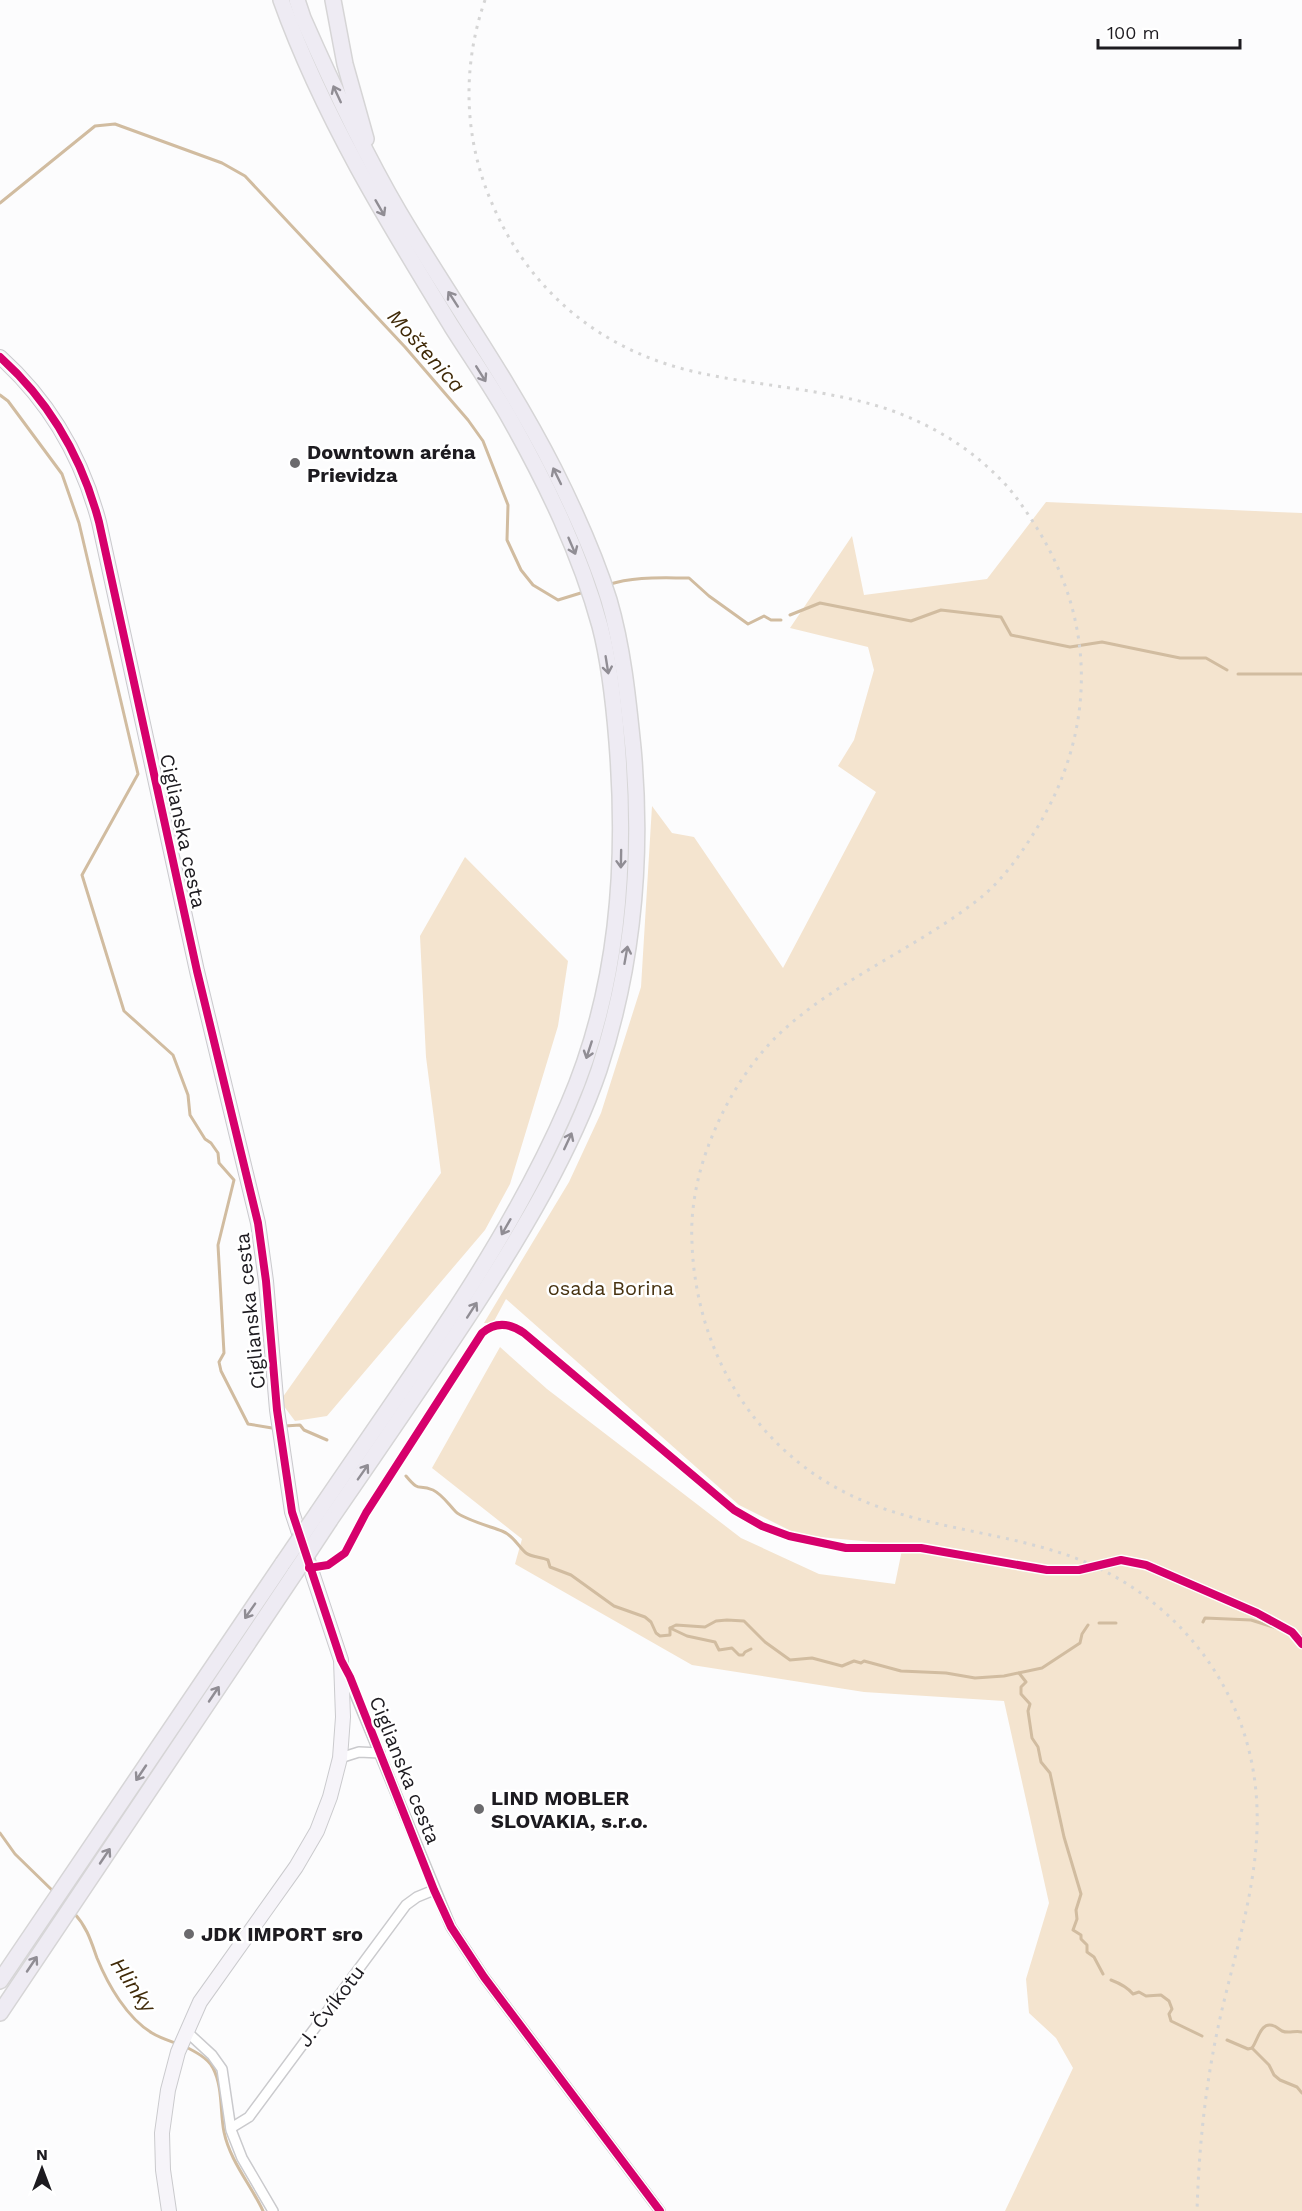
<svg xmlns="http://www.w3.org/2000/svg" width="1302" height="2211" viewBox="0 0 1302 2211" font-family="'Work Sans',sans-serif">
<rect width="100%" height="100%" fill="#fcfcfd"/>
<g fill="#f4e4cf">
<polygon points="1046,502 1302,513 1302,2211 1005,2211 1073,2068 1056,2038 1029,2013 1026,1979 1049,1903 1004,1701 864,1692 692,1665 515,1564 522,1539 432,1468 500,1347 547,1389 741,1538 819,1574 895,1584 903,1545 799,1535 739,1505 506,1299 493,1323 484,1323 569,1182 601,1113 641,987 652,806 672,833 694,837 783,968 876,792 838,766 854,740 874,670 868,647 790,628 852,536 864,595 987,579"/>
<polygon points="465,857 568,961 558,1026 510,1184 485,1230 327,1416 295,1421 280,1401 441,1173 426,1057 420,936"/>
</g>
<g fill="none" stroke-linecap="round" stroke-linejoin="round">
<g stroke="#d1bca0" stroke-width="3">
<polyline points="0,203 95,126 115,124 222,163 245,176 405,347 468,420 483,441 508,505 507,540 521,570 533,585 558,600 584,592"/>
<polyline points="0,395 8,401 62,474 79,523 138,774 82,875 124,1011 173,1055 188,1095 190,1115 205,1139 211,1143 218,1153 219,1163 234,1180 218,1245 224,1353 219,1362 221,1371 248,1424 272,1428"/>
<path d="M607,585c28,-9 54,-7 82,-7l20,18 39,28 16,-8 7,4h10"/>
<polyline points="790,615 820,603 911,621 941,610 1001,617 1011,635 1070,647 1102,642 1180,658 1206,658 1227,670"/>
<polyline points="1238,674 1302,674"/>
<polyline points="285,1426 300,1425 304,1430 327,1440"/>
<path d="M406,1476c15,18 11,7 27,14 10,5 15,14 23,22 7,7 36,15 46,19 11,4 16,15 24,22 5,4 15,4 22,7l2,7 21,8 43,31 31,11 6,5 5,11 4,3 10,-1v-7l6,-3 29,2 11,-6 11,-1 17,1 21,21 25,18 22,-2 30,8 12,-5 7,2 3,-2 37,10 45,2 29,5 29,-2 38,-8 38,-25 2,-9 6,-9"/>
<polyline points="1203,1622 1205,1618 1251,1620 1302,1636"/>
<polyline points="1099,1623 1116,1623"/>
<polyline points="670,1628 687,1636 715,1642 719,1650 732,1648 739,1655 743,1655 745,1652 751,1649"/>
<polyline points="1019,1673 1026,1682 1021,1687 1021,1694 1030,1704 1028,1711 1032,1738 1038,1747 1041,1762 1050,1773 1064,1837 1081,1894 1076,1910 1077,1919 1073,1930 1081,1935 1081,1939 1087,1945 1087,1952 1094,1957 1103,1974"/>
<polyline points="0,1833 15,1854 55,1893"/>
<path d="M74,1913c13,14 17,28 23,45 11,27 30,60 55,75 8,5 18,8 26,11"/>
<path d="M1111,1980c8,3 17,8 22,14l6,-2 7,4 15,-1 8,6 3,8 -3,5 2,7 31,15"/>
<path d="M1227,2040l21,9 4,-1c6,-8 9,-28 22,-22 1,0 8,5 8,5 7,3 13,-1 20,1"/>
<path d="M184,2046c10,5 24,12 29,22 10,19 7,45 11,64 6,29 27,53 39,79"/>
<polyline points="1252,2048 1269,2065 1274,2075 1280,2080 1297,2087 1302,2093"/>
</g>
<defs>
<g id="street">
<polyline points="343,1665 451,1927 484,1977 660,2211"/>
<polyline points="340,1758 359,1752 380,1753"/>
<polyline points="186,2031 212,2055 222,2069 231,2130 242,2158 273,2211"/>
<polyline points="231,2128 249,2117 406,1905 417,1897 434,1890"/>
</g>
<path id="secondary" d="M0,357c49,44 82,101 99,165l98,449 61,252 8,58 11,129 15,102 49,148 2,57 -3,41 -10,39 -13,34 -21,36 -96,135 -22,50 -10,38 -6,43 1,37 6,41"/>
<g id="primary">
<path d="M281,0c42,117 106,221 171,327 19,30 40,60 58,92 37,66 70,134 90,207 10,38 14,78 17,116 10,124 1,248 -49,363 -63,146 -161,275 -250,407"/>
<path d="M297,0l6,18c29,66 59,131 96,194 51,86 110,168 155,257 21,42 41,86 55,131 14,48 19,99 24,148 10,109 0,218 -34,322 -28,82 -77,163 -124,236 -47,72 -96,143 -145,214"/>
<polyline points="333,0 345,64 366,139"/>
<polyline points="0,1981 283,1563"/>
<polyline points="0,2013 295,1573"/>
</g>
</defs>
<use href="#street" stroke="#cacacd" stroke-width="12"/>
<use href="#secondary" stroke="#cacacd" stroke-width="16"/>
<use href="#primary" stroke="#d6d5d6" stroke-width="18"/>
<use href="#street" stroke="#fff" stroke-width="9"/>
<use href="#secondary" stroke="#f6f4f9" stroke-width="14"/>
<use href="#primary" stroke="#eeebf3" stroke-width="15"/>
<path stroke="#d5d5d5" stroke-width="3" stroke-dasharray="3 6" stroke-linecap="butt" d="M485,0c-24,69 -21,142 9,208 39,88 112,145 206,165 60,13 122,16 181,34 42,13 86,38 117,70 15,14 26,31 37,48 62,97 61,206 2,303 -16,26 -34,52 -58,71 -62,49 -145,82 -202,137 -29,29 -51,65 -66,103 -13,32 -21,69 -19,104 4,115 70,219 179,261 62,24 130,29 193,50 93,31 166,108 187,205 19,89 -10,169 -30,255 -15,65 -22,130 -24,197"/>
<defs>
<g id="primary-bridge">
<polyline points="283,1563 318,1512"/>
<polyline points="295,1573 330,1520"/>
</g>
</defs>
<use href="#primary-bridge" stroke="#d6d5d6" stroke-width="18" stroke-linecap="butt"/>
<use href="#primary-bridge" stroke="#eeebf3" stroke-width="15"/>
<defs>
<g id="cycleway">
<path d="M0,357c49,44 82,101 99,165l98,449 61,252 8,58 11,129 15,102 49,148 9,17 84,213 17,37 33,50 176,234"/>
<path d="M309,1568l19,-3 17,-12 21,-40 116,-180c14,-12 28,-10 42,0l210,177 28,16 27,10 57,12h75l126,22h32l42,-10 25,5 111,48 35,19 10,12"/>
</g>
</defs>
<use href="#cycleway" stroke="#fff" stroke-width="11"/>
<use href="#cycleway" stroke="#d6006c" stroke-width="8"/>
</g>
<defs><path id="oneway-shaft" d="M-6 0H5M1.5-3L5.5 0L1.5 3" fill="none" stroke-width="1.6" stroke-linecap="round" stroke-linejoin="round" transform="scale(1.5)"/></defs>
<g stroke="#908d94">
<use href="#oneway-shaft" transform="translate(337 94) rotate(-115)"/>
<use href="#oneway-shaft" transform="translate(380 208) rotate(60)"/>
<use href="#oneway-shaft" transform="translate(453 299) rotate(-123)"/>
<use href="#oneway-shaft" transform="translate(481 374) rotate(58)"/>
<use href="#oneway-shaft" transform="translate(557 476) rotate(-116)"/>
<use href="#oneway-shaft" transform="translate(572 546) rotate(67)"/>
<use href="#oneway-shaft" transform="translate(607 665) rotate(81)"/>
<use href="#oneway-shaft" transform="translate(621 859) rotate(91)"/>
<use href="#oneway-shaft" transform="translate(626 955) rotate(-80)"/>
<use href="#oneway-shaft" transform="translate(589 1050) rotate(108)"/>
<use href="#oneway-shaft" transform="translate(568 1141) rotate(-65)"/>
<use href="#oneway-shaft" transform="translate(506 1227) rotate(120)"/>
<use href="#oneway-shaft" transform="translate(472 1310) rotate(-57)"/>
<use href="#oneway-shaft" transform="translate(363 1472) rotate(-55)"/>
<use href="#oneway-shaft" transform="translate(250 1611) rotate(125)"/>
<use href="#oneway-shaft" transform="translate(214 1694) rotate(-56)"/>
<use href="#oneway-shaft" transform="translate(141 1773) rotate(124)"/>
<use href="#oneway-shaft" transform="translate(105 1856) rotate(-56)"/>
<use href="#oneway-shaft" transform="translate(32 1964) rotate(-56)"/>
</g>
<g fill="#6b6a6d" stroke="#fff" stroke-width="2">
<circle cx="295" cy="463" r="6"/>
<circle cx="479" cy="1809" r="6"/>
<circle cx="189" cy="1934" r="6"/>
</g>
<g text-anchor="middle" stroke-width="5" stroke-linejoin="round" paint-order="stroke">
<g font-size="20" font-weight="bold" fill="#1d1b20" stroke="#fff" text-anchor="start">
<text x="307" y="459">Downtown aréna<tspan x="307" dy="23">Prievidza</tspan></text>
<text x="491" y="1805">LIND MOBLER<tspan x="491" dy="23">SLOVAKIA, s.r.o.</tspan></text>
<text x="201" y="1941">JDK IMPORT sro</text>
</g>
<g font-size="20" fill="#1d1b20" stroke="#fff">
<text transform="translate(183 831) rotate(78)" y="7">Ciglianska cesta</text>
<text transform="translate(250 1311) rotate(-96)" y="7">Ciglianska cesta</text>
<text transform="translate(405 1770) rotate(68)" y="7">Ciglianska cesta</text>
<text transform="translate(331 2006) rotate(-53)" y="7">J. Čvíkotu</text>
</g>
<g font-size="20" fill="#473210" stroke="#fff">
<text x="611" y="1295">osada Borina</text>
</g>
<g font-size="21" font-style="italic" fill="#402a08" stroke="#fff">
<text transform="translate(426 351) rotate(48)" y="7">Moštenica</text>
<text transform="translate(133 1985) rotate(55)" y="7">Hlinky</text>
</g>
</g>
<g transform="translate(42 2169)" stroke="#ffffff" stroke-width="4.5" paint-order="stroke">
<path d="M0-4.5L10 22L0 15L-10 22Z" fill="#1d1b20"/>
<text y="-9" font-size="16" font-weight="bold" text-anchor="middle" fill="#1d1b20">N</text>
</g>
<path d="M1098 39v9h142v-9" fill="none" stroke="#1d1b20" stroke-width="3"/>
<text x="1107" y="39" font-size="18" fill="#1d1b20" stroke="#ffffff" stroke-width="4.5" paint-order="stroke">100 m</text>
</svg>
